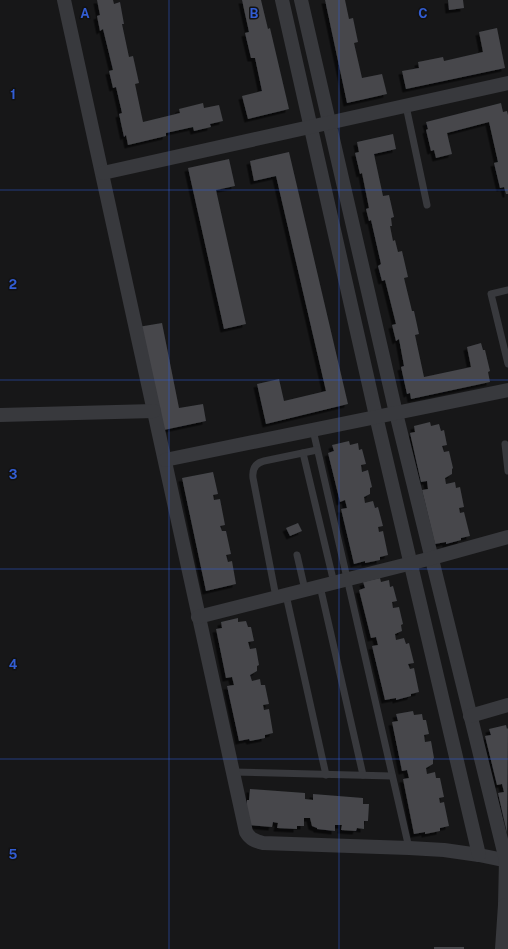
<svg xmlns="http://www.w3.org/2000/svg" width="508" height="949" viewBox="0 0 508 949" font-family="'Public Sans',sans-serif">
<defs>
<filter id="shadow"><feDropShadow dx="-3.5" dy="3.5" stdDeviation="0" flood-color="#0009"/></filter>
</defs>
<rect width="100%" height="100%" fill="#171718"/>
<g fill="#46474b" filter="url(#shadow)">
<polygon points="97,0 113,0 114,4 120,2 124,24 122,24 129,57 133,56 139,83 135,84 143,122 180,113 179,109 203,103 204,108 219,105 223,121 210,124 211,127 194,131 193,127 166,133 166,136 128,145 126,135 124,137 119,114 122,113 116,87 113,88 109,71 113,70 103,29 100,31 97,16 100,15"/>
<polygon points="242,0 261,0 268,29 270,28 289,109 248,119 242,96 262,91 255,58 251,58 245,33 249,32"/>
<polygon points="325,0 345,0 349,19 353,18 358,42 354,43 362,78 382,74 387,94 347,103"/>
<polygon points="448,0 463,0 464,8 449,10"/>
<polygon points="497,28 505,68 406,89 402,71 419,68 418,62 443,57 444,61 483,52 479,32"/>
<polygon points="501,103 503,112 507,111 508,115 508,194 506,194 504,187 500,188 494,163 498,162 489,122 447,133 452,154 436,158 434,150 431,151 426,130 428,129 426,122"/>
<polygon points="393,134 396,149 374,154 383,196 389,195 394,217 391,218 392,226 390,226 393,241 395,240 398,252 402,251 408,277 404,278 412,311 414,311 419,334 415,335 424,377 471,367 467,347 481,343 483,350 485,350 490,371 488,372 490,382 411,399 410,393 407,394 401,367 404,366 399,339 396,341 392,325 396,324 385,280 382,281 378,266 381,264 371,220 369,221 366,209 369,208 362,173 360,174 355,153 359,152 357,142"/>
<polygon points="289,152 348,404 266,424 257,384 279,379 284,401 326,391 276,176 254,181 250,161"/>
<polygon points="229,159 235,186 216,190 246,324 224,329 188,168"/>
<polygon points="162,323 179,408 203,404 206,421 159,431 138,327"/>
<polygon points="430,422 431,426 439,424 441,431 444,430 447,445 442,446 444,452 449,451 453,468 452,469 452,474 445,478 446,484 455,482 456,488 460,487 464,507 459,508 460,513 464,512 470,536 461,538 461,540 446,544 446,542 435,544 422,490 428,489 427,481 421,482 410,433 415,432 414,426"/>
<polygon points="349,441 350,445 358,443 359,450 362,449 366,464 361,465 362,472 368,470 372,487 370,488 370,494 364,497 365,503 373,501 375,508 378,507 383,526 378,527 379,532 383,531 388,555 380,557 380,560 365,563 365,561 354,564 341,509 347,508 345,500 340,502 328,453 334,451 332,445"/>
<polygon points="213,472 218,494 213,495 214,500 220,499 225,525 220,526 222,531 226,531 231,554 226,555 228,562 232,561 236,584 206,591 182,478"/>
<polygon points="298,523 302,531 290,536 286,528"/>
<polygon points="380,578 381,582 389,580 390,587 393,586 397,601 392,602 393,608 399,607 403,624 401,625 402,631 395,634 396,640 404,638 406,644 409,643 414,663 408,664 410,669 414,668 419,692 411,694 411,696 396,700 396,698 385,700 372,646 378,645 376,637 371,638 359,590 365,588 363,582"/>
<polygon points="238,618 238,622 246,621 248,627 251,627 254,641 248,642 250,649 256,648 259,665 257,666 257,671 250,675 252,681 260,679 261,685 265,685 269,704 263,705 264,710 269,709 273,733 265,735 265,738 250,741 249,739 239,741 227,686 234,685 232,677 226,678 216,629 222,628 221,622"/>
<polygon points="413,711 414,715 422,714 423,720 426,720 429,734 424,735 425,742 431,741 434,758 433,759 433,764 426,768 427,774 435,772 436,778 440,778 444,797 439,798 440,803 444,802 449,826 440,828 440,831 425,834 425,832 414,834 403,779 409,778 407,770 402,771 392,722 398,721 396,714"/>
<polygon points="506,725 507,729 508,728 507,833 498,793 504,792 502,784 497,785 485,736 491,735 489,729"/>
<polygon points="250,789 305,793 305,799 313,800 313,794 363,798 363,804 369,804 368,821 364,821 364,829 357,828 356,831 341,830 342,825 335,825 335,831 317,829 317,828 312,826 310,818 304,818 304,826 297,826 297,829 277,828 278,823 273,822 272,827 248,825 246,816 247,800 249,800"/>
<rect x="434" y="947" width="30" height="2"/>
</g>
<g fill="none" stroke-linecap="round" stroke-linejoin="round">
<g stroke="#38393d" stroke-width="7">
<polyline points="406,106 427,205"/>
<polyline points="508,290 491,294 508,364"/>
<polyline points="313,430 409,848"/>
<polyline points="505,444 508,471"/>
<polyline points="303,453 334,583"/>
<polyline points="297,555 305,590"/>
<polyline points="320,586 363,775"/>
<polyline points="286,595 326,775"/>
<path d="M276,597l-23,-119c-1,-9 2,-15 11,-17l53,-11"/>
<polyline points="233,772 392,776"/>
</g>
<g stroke="#38393d" stroke-width="14">
<path d="M64,0c62,277 120,555 182,832 4,7 9,9 17,11l146,5 35,2 35,5 29,6"/>
<polyline points="282,0 376,416 479,855"/>
<polyline points="301,0 396,413 506,860 505,905"/>
<polyline points="103,173 508,83"/>
<polyline points="0,415 154,411"/>
<polyline points="165,460 508,390"/>
<polyline points="198,617 432,558 508,537"/>
<polyline points="470,716 508,705"/>
<polyline points="502,949 505,905 508,905"/>
</g>
</g>
<path fill="none" stroke="#325dd3" stroke-width="1" stroke-opacity="0.55" d="M169,0v949M339,0v949M0,190h508M0,380h508M0,569h508M0,759h508"/>
<g font-size="13" text-anchor="middle" font-weight="bold" fill="#325dd3" stroke="#121213" stroke-width="3" stroke-linejoin="round" paint-order="stroke">
<text x="85" y="18">A</text>
<text x="254" y="18">B</text>
<text x="423" y="18">C</text>
<text x="13" y="99">1</text>
<text x="13" y="289">2</text>
<text x="13" y="479">3</text>
<text x="13" y="669">4</text>
<text x="13" y="859">5</text>
</g>
</svg>
